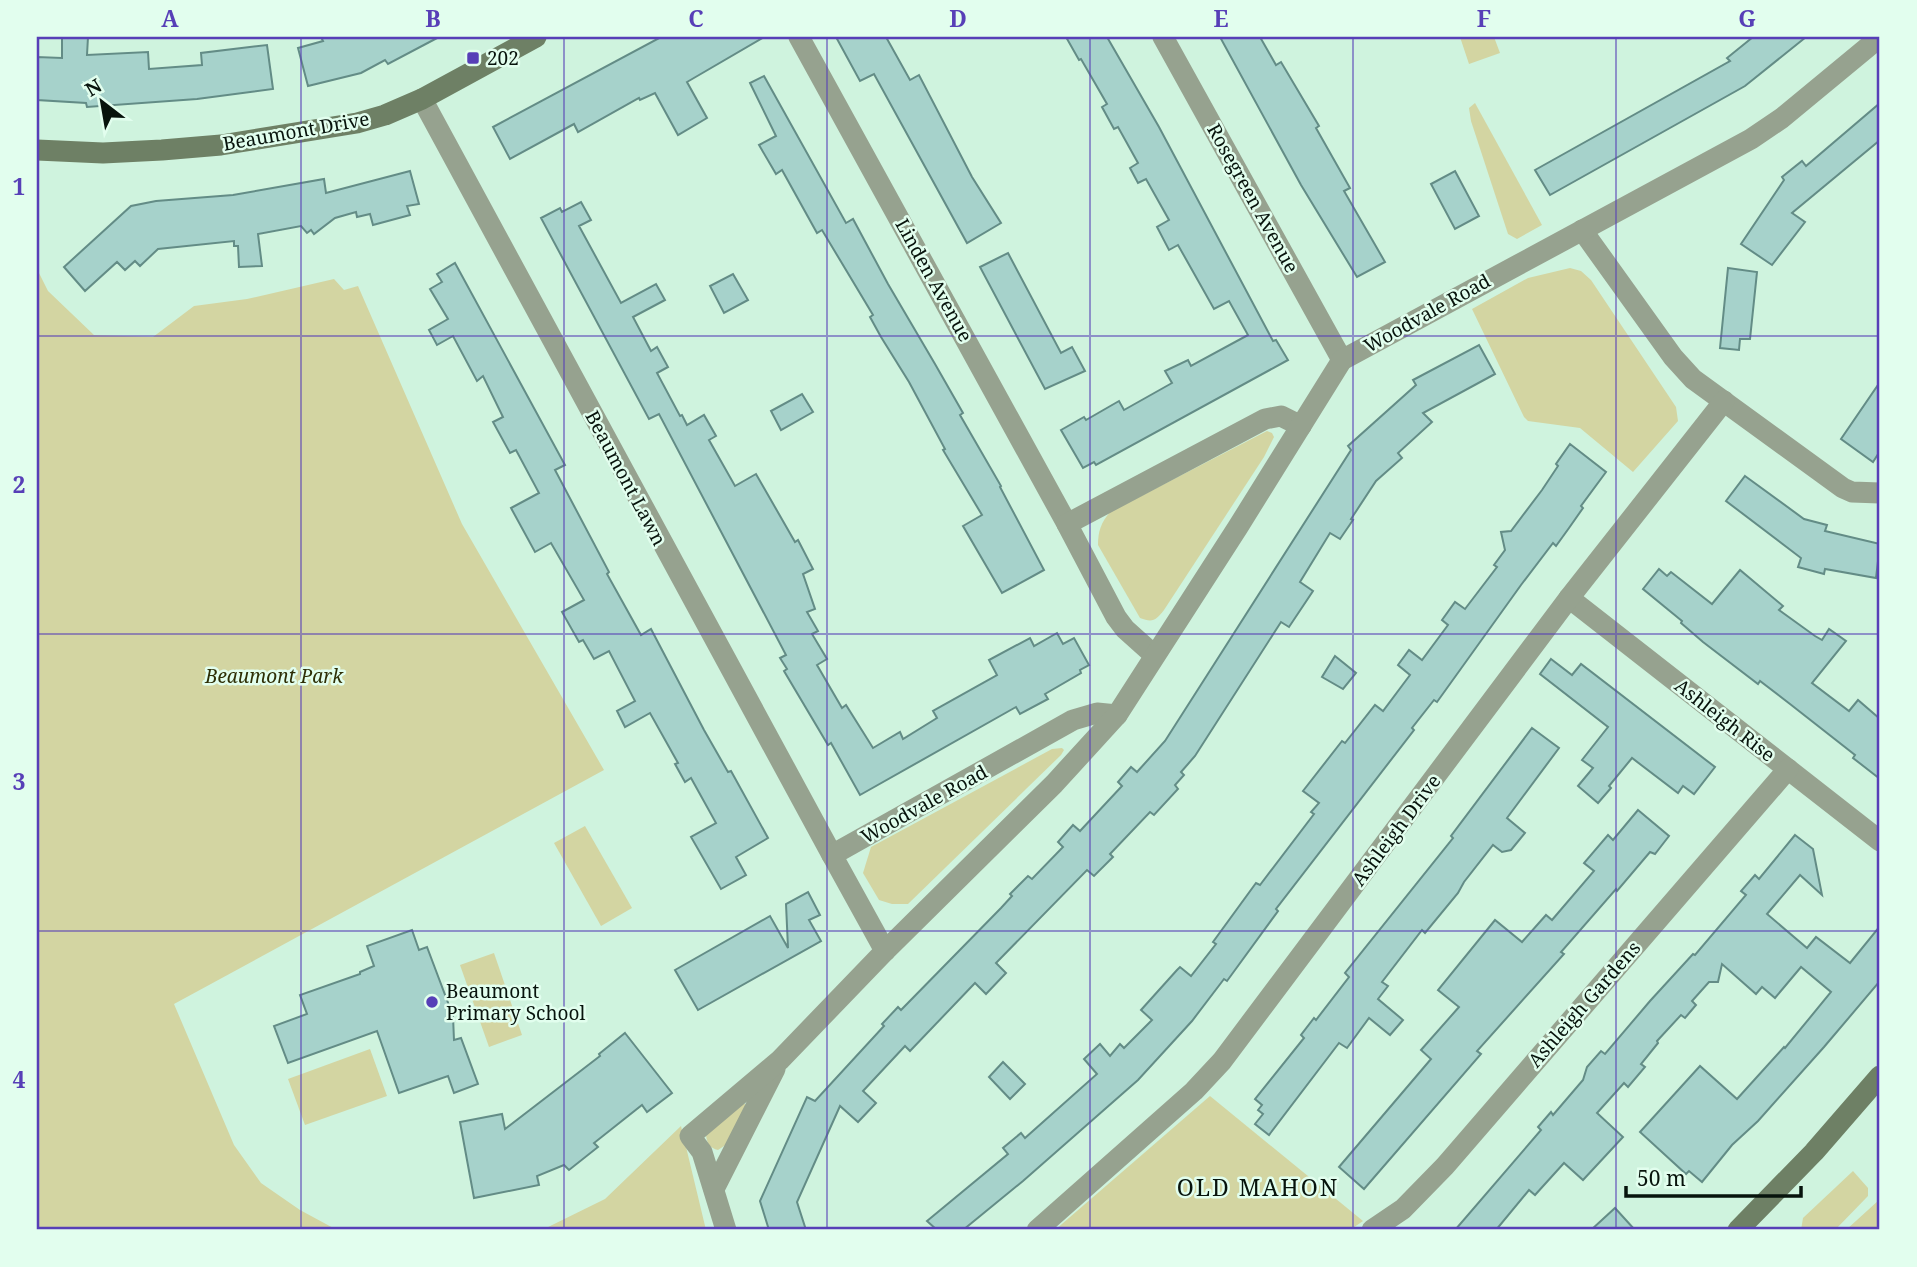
<svg xmlns="http://www.w3.org/2000/svg" width="1917" height="1267" viewBox="0 0 1917 1267" font-family="'Noto Serif',serif">
<rect width="100%" height="100%" fill="#cff3de"/>
<g fill="#d3d5a2">
<polygon points="1460,37 1486,37 1488,39 1494,37 1500,53 1469,64"/>
<polygon points="1475,103 1542,225 1517,239 1508,234 1471,121 1469,108"/>
<polygon points="1570,268 1581,271 1591,280 1676,407 1678,421 1633,472 1580,428 1528,421 1524,417 1472,309 1528,278"/>
<polygon points="37,269 48,291 94,335 153,337 194,306 247,299 334,279 344,290 358,286 462,524 604,770 174,1004 234,1145 261,1183 300,1210 337,1230 37,1230"/>
<path d="M1267,431l5,2 2,4 -10,20 -100,153c-8,10 -11,13 -24,8l-42,-73c0,-14 3,-22 12,-33z"/>
<polygon points="1062,748 1064,750 1061,755 908,904 892,904 879,900 863,873 871,847 1052,749"/>
<polygon points="585,826 632,908 601,926 554,843"/>
<polygon points="494,953 522,1035 489,1047 460,965"/>
<polygon points="370,1049 387,1096 305,1125 288,1079"/>
<polygon points="1210,1096 1363,1221 1350,1230 1055,1230"/>
<path d="M742,1103l3,1v4l-15,34 -12,8c-8,-2 -11,-6 -12,-15z"/>
<polygon points="681,1126 706,1230 542,1230 605,1199"/>
<polygon points="1853,1171 1868,1188 1868,1196 1835,1230 1801,1230 1803,1218"/>
<polygon points="1880,1199 1880,1230 1846,1230 1879,1200"/>
</g>
<g fill="#a6d2cb" stroke="#638c86" stroke-width="2">
<polygon points="62,37 88,37 87,55 148,52 149,69 202,65 201,53 267,45 273,89 197,99 87,107 86,103 37,100 37,57 62,58"/>
<polygon points="321,37 439,37 388,64 385,60 361,73 308,86 298,48 323,41"/>
<polygon points="661,37 764,37 687,82 707,118 678,135 655,93 640,100 639,98 578,132 574,124 510,159 493,127"/>
<polygon points="836,37 886,37 910,80 919,75 972,177 1001,223 967,243 874,74 860,81"/>
<polygon points="1066,37 1107,37 1159,127 1273,341 1276,340 1288,360 1096,465 1094,462 1083,468 1061,430 1084,417 1086,420 1119,401 1124,410 1172,383 1165,371 1188,360 1191,366 1248,335 1229,301 1214,309 1178,245 1169,250 1157,227 1169,220 1146,179 1138,183 1130,168 1138,163 1118,127 1114,129 1102,107 1107,104 1081,59 1079,60"/>
<polygon points="1220,37 1260,37 1276,65 1281,62 1319,126 1316,128 1350,188 1344,191 1385,262 1357,277 1301,185"/>
<polygon points="1753,37 1806,37 1745,86 1550,195 1535,170 1730,61 1727,58"/>
<polygon points="764,76 846,223 853,219 888,284 935,364 963,413 960,415 1001,486 1000,487 1044,570 1002,593 963,526 982,515 943,450 945,449 909,382 881,337 870,317 873,315 822,230 817,233 782,170 776,174 759,145 776,136 750,83"/>
<polygon points="1880,103 1880,140 1792,213 1805,222 1772,265 1741,244 1784,180 1782,177 1802,161 1806,166"/>
<polygon points="410,171 419,204 407,206 410,215 373,225 370,214 357,217 356,212 335,218 314,234 311,230 307,233 301,226 258,234 262,266 239,267 238,246 234,246 234,241 158,249 140,266 135,261 125,270 117,262 85,291 64,267 131,206 156,201 233,195 324,179 326,193"/>
<polygon points="1455,171 1479,216 1455,229 1431,184"/>
<polygon points="581,202 591,220 579,226 621,303 656,284 665,300 633,317 651,351 657,347 668,367 657,373 680,416 682,415 687,425 704,415 716,436 709,440 735,486 756,474 795,542 798,540 813,569 803,574 815,609 807,612 818,631 812,634 827,659 817,665 842,708 846,705 873,748 900,732 903,739 937,718 933,711 997,675 989,660 1030,638 1034,646 1057,633 1063,644 1074,638 1089,665 1080,670 1081,673 1045,694 1048,699 1020,714 1016,707 860,795 831,743 828,745 784,671 787,669 780,658 786,655 659,414 649,419 541,218 560,208 562,212"/>
<polygon points="1008,253 1061,353 1072,347 1085,371 1045,389 980,267"/>
<polygon points="455,263 565,465 555,470 609,572 607,574 641,635 651,629 704,730 728,772 731,771 768,838 736,857 746,875 721,889 691,837 716,823 691,778 685,782 675,764 678,763 650,713 625,727 617,711 635,701 609,651 594,659 583,640 579,642 562,612 584,600 551,543 535,552 511,508 539,493 516,450 510,453 493,422 503,417 483,376 477,381 453,336 437,345 429,330 448,319 430,289 442,282 437,274"/>
<polygon points="1728,268 1757,272 1750,339 1740,339 1739,350 1720,348"/>
<polygon points="733,274 748,300 724,313 710,286"/>
<polygon points="1479,345 1495,374 1423,413 1432,422 1398,453 1402,458 1376,481 1351,519 1353,520 1340,539 1330,533 1300,582 1313,591 1289,627 1281,622 1195,756 1181,772 1184,775 1175,785 1178,789 1154,815 1150,812 1110,854 1113,857 1094,876 1087,870 996,963 1006,973 986,994 975,983 910,1051 905,1046 863,1091 876,1103 858,1122 840,1106 797,1202 806,1230 769,1230 760,1201 807,1097 815,1101 884,1026 882,1024 898,1007 901,1010 1001,908 1012,896 1010,894 1028,876 1032,879 1063,847 1058,842 1073,825 1080,831 1122,786 1118,782 1131,767 1137,772 1165,741 1351,450 1348,446 1416,385 1413,380"/>
<polygon points="1880,382 1880,451 1873,462 1841,439"/>
<polygon points="802,394 813,412 781,430 771,411"/>
<polygon points="1570,444 1606,472 1581,506 1583,508 1569,528 1556,546 1553,543 1521,585 1437,702 1434,700 1412,728 1414,730 1276,909 1278,911 1227,981 1224,979 1192,1021 1138,1080 1023,1181 963,1230 937,1230 927,1221 1008,1154 1003,1148 1021,1133 1025,1138 1097,1074 1084,1059 1100,1044 1110,1056 1120,1044 1124,1048 1152,1020 1141,1010 1177,970 1180,967 1191,976 1216,944 1213,942 1256,883 1260,885 1314,814 1311,812 1319,803 1303,791 1342,741 1345,743 1375,705 1383,711 1410,675 1398,665 1409,650 1422,660 1448,625 1442,620 1455,602 1465,609 1497,567 1494,565 1505,550 1501,532 1511,531 1542,490 1558,466 1556,464"/>
<polygon points="1745,476 1804,519 1827,525 1825,531 1880,544 1876,578 1825,569 1824,574 1798,567 1801,558 1726,501"/>
<polygon points="1659,569 1667,576 1671,572 1712,604 1740,570 1783,606 1779,610 1815,636 1822,640 1829,629 1846,641 1812,683 1849,711 1858,700 1880,719 1880,779 1853,758 1855,755 1790,704 1760,681 1758,684 1703,642 1681,623 1682,621 1643,589"/>
<polygon points="1335,656 1356,673 1343,689 1322,677"/>
<polygon points="1551,659 1572,675 1581,664 1715,767 1694,794 1683,786 1678,793 1632,758 1609,786 1611,788 1598,803 1578,786 1593,768 1582,760 1608,727 1540,674"/>
<polygon points="1532,728 1559,748 1507,818 1525,833 1511,850 1502,852 1493,845 1464,882 1458,893 1425,933 1422,930 1382,982 1388,986 1378,999 1403,1020 1390,1035 1369,1018 1347,1048 1339,1043 1269,1135 1255,1124 1263,1114 1258,1110 1262,1105 1255,1099 1304,1038 1301,1035 1314,1018 1316,1020 1349,977 1345,973 1453,838 1451,836"/>
<polygon points="1638,810 1669,836 1655,854 1650,852 1617,891 1616,889 1561,952 1564,954 1477,1051 1481,1054 1364,1189 1339,1167 1431,1059 1421,1050 1459,1007 1438,990 1495,920 1522,942 1546,915 1552,920 1594,871 1584,863 1608,835 1613,840"/>
<polygon points="1795,835 1813,849 1822,895 1800,875 1767,914 1807,948 1816,937 1850,963 1880,926 1880,981 1824,1047 1758,1121 1732,1145 1702,1182 1689,1171 1686,1174 1640,1132 1700,1066 1737,1099 1784,1047 1785,1048 1831,992 1801,967 1775,998 1762,987 1756,994 1722,964 1718,982 1709,982 1692,1001 1696,1005 1685,1018 1681,1015 1657,1041 1658,1043 1641,1064 1645,1067 1628,1087 1624,1083 1597,1113 1623,1137 1583,1180 1564,1163 1535,1195 1529,1190 1496,1230 1455,1230 1541,1130 1538,1127 1551,1112 1553,1115 1583,1080 1587,1067 1601,1051 1605,1054 1650,1001 1693,954 1695,955 1746,895 1741,891 1755,875 1759,879"/>
<polygon points="808,892 820,915 809,920 821,941 698,1010 675,970 770,916 788,948 786,904"/>
<polygon points="412,930 419,950 427,947 453,1016 454,1040 461,1038 478,1084 454,1093 448,1076 399,1093 377,1031 288,1063 274,1026 307,1014 300,995 360,974 360,972 374,966 367,946"/>
<polygon points="625,1033 672,1093 647,1112 642,1105 594,1143 598,1147 569,1170 564,1165 537,1176 539,1185 474,1198 460,1122 502,1114 505,1129 600,1056 599,1054"/>
<polygon points="1003,1062 1025,1084 1010,1099 989,1077"/>
<polygon points="1615,1208 1635,1230 1591,1230"/>
</g>
<g fill="none" stroke-linecap="round" stroke-linejoin="round">
<g stroke="#96a28f" stroke-width="21">
<polyline points="799,37 1067,524"/>
<polyline points="1163,37 1342,360"/>
<polyline points="422,99 832,855"/>
<polyline points="1582,230 1673,357 1693,379 1843,488 1852,492 1880,493"/>
<polyline points="1569,598 1880,841"/>
<polyline points="1154,655 1125,629 1116,617 1067,524 1265,419 1281,416 1301,426"/>
<polyline points="885,951 832,855 1073,720 1097,713 1117,715"/>
<polyline points="714,1189 775,1069"/>
<polyline points="726,1230 702,1152 690,1136 780,1060 885,951 1054,784 1117,715 1238,527 1342,360 1751,139 1782,118 1880,37"/>
<polyline points="1037,1230 1194,1091 1222,1061 1569,598 1724,401"/>
<polyline points="1372,1230 1403,1209 1445,1166 1788,769"/>
</g>
<g stroke="#6e8065" stroke-width="21">
<polyline points="37,150 103,153 162,150 221,145 357,123 385,115 422,99 536,37"/>
<polyline points="1738,1230 1814,1152 1880,1076"/>
</g>
</g>
<path fill="none" stroke="#573fb7" stroke-width="2" stroke-opacity="0.55" d="M301,37v1193M564,37v1193M827,37v1193M1090,37v1193M1353,37v1193M1616,37v1193M37,336h1843M37,634h1843M37,931h1843"/>
<g fill="#573fb7" stroke="#e2feee" stroke-width="2.5">
<rect x="466" y="51" width="14" height="14" rx="3.5"/>
<circle cx="432" cy="1002" r="7"/>
</g>
<g text-anchor="middle" stroke-width="5" stroke-linejoin="round" paint-order="stroke">
<g font-size="19" fill="#07130c" stroke="#e2feee" text-anchor="start">
<text x="487" y="65">202</text>
<text x="446" y="998">Beaumont<tspan x="446" dy="22">Primary School</tspan></text>
</g>
<g font-size="19" fill="#07130c" stroke="#e2feee">
<text transform="translate(296 131) rotate(-10)" y="7">Beaumont Drive</text>
<text transform="translate(1253 198) rotate(61)" y="7">Rosegreen Avenue</text>
<text transform="translate(934 280) rotate(61)" y="7">Linden Avenue</text>
<text transform="translate(1427 313) rotate(-29)" y="7">Woodvale Road</text>
<text transform="translate(626 478) rotate(62)" y="7">Beaumont Lawn</text>
<text transform="translate(1725 720) rotate(38)" y="7">Ashleigh Rise</text>
<text transform="translate(924 804) rotate(-29)" y="7">Woodvale Road</text>
<text transform="translate(1396 830) rotate(-53)" y="7">Ashleigh Drive</text>
<text transform="translate(1584 1004) rotate(-49)" y="7">Ashleigh Gardens</text>
</g>
<g font-size="19" font-style="italic" fill="#2e2e05" stroke="#e2feee">
<text x="274" y="683">Beaumont Park</text>
</g>
<g font-size="23" letter-spacing="2" fill="#07130c" stroke="#e2feee">
<text x="1258" y="1196">OLD MAHON</text>
</g>
</g>
<rect width="1917" height="1267" fill="none" stroke="#e2feee" stroke-width="77"/>
<g transform="translate(102 102) rotate(329)" stroke="#e2feee" stroke-width="5" paint-order="stroke">
<path d="M0-5L12 26L0 18L-12 26Z" fill="#07130c"/>
<text y="-10" font-size="19" font-weight="bold" text-anchor="middle" fill="#07130c">N</text>
</g>
<path d="M1626 1186v10h175v-10" fill="none" stroke="#07130c" stroke-width="3.5"/>
<text x="1637" y="1186" font-size="21" fill="#07130c" stroke="#e2feee" stroke-width="5" paint-order="stroke">50 m</text>
<rect x="38" y="38" width="1840" height="1190" fill="none" stroke="#573fb7" stroke-width="2.5"/>
<g font-size="23" text-anchor="middle" font-weight="bold" fill="#573fb7">
<text x="170" y="27">A</text>
<text x="433" y="27">B</text>
<text x="696" y="27">C</text>
<text x="958" y="27">D</text>
<text x="1221" y="27">E</text>
<text x="1484" y="27">F</text>
<text x="1747" y="27">G</text>
<text x="19" y="195">1</text>
<text x="19" y="493">2</text>
<text x="19" y="790">3</text>
<text x="19" y="1088">4</text>
</g>
</svg>
